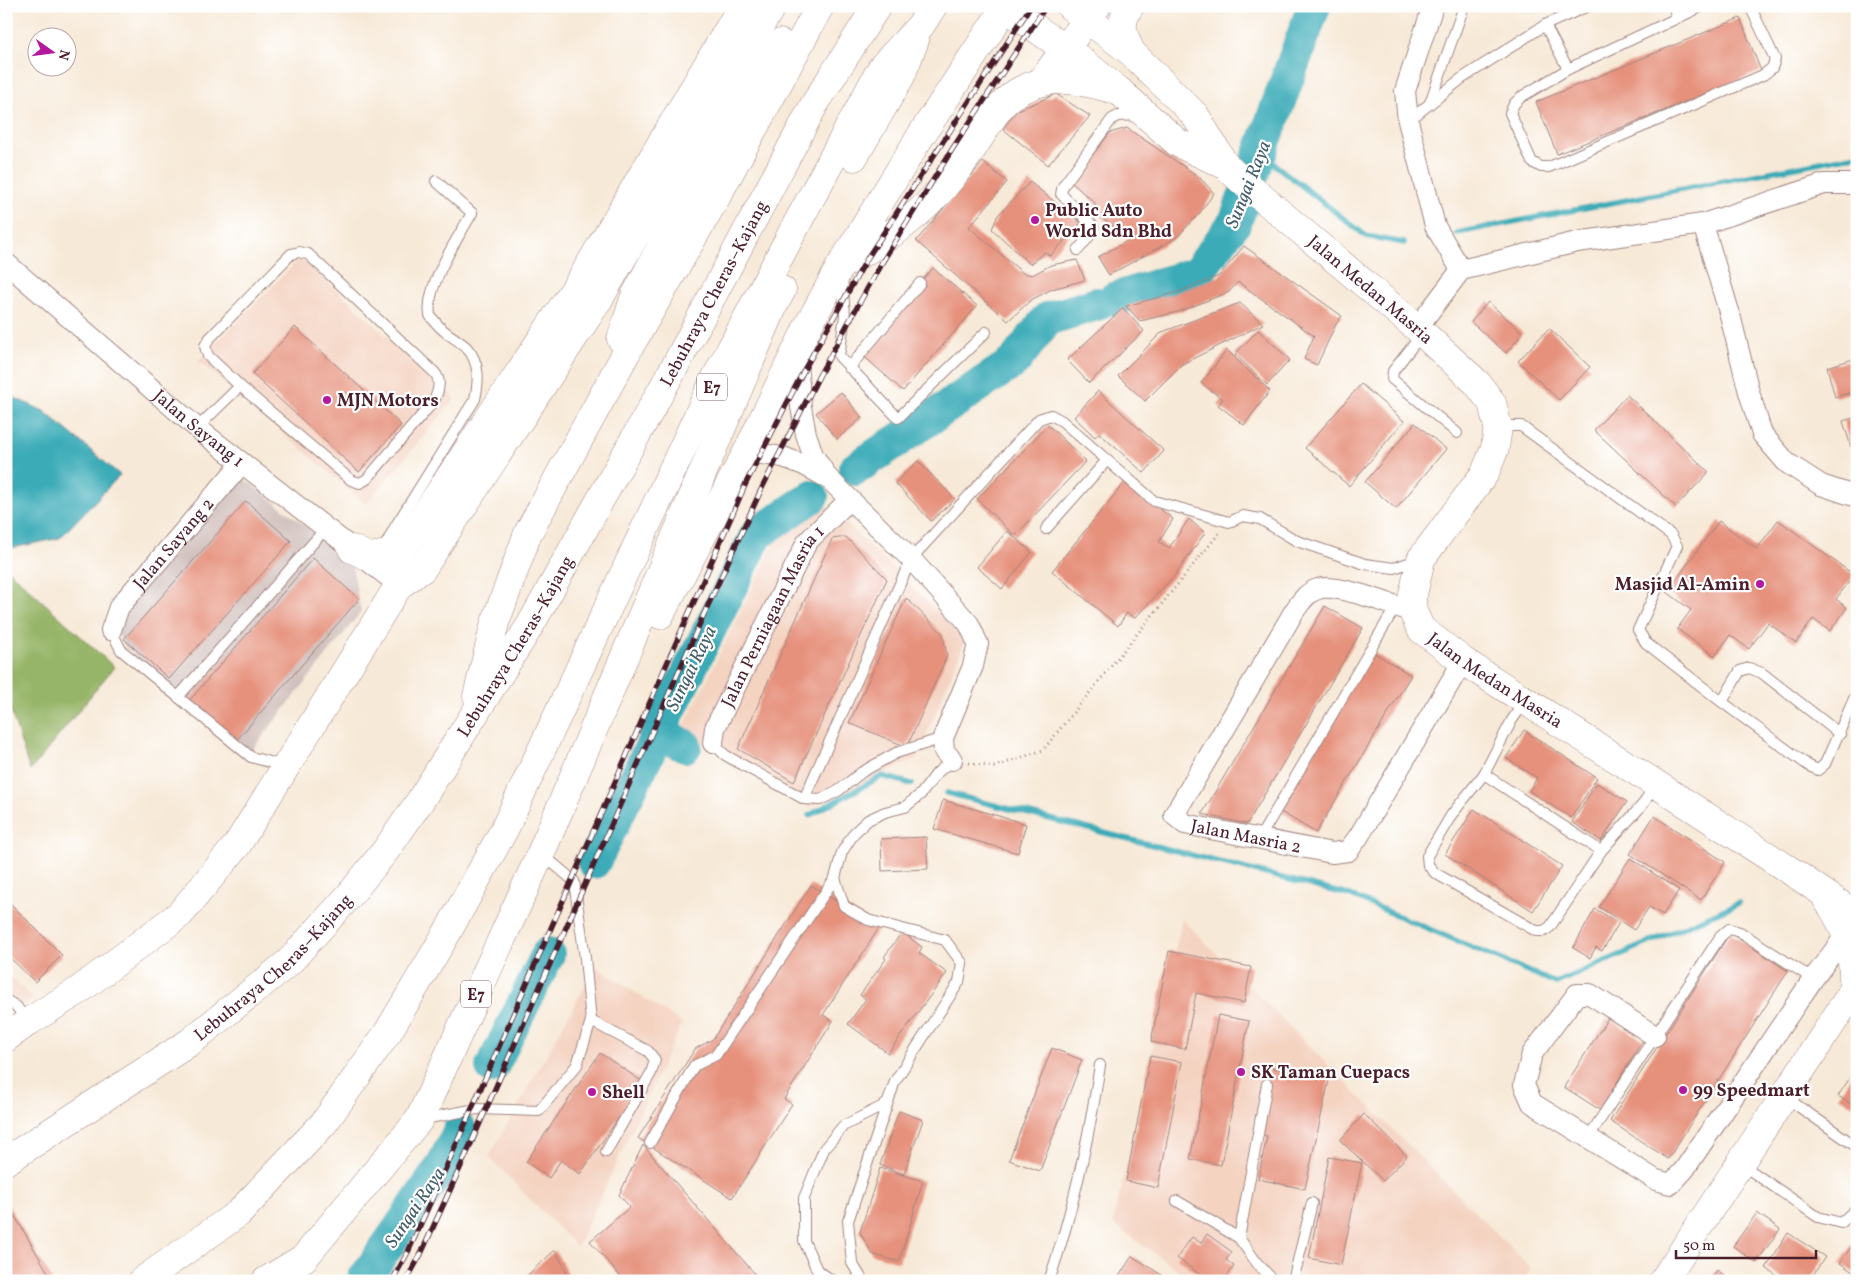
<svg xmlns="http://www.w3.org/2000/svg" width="1863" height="1287" viewBox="0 0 1863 1287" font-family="Vollkorn,serif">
<rect width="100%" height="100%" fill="#fff"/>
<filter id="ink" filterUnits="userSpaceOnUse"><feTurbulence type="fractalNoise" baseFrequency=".02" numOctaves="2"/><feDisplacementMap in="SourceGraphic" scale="10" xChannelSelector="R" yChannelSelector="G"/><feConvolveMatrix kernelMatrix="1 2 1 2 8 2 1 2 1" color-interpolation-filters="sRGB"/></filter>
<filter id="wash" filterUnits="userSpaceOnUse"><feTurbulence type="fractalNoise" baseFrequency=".0096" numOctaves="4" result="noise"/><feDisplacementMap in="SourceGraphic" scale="20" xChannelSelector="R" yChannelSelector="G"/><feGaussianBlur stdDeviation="1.12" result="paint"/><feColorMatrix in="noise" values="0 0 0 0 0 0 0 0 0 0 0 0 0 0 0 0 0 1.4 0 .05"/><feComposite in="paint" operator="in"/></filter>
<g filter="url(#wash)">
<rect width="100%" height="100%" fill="#f7e9d7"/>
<g fill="#f4d3c1">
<polygon points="301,257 455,399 366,504 198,361"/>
<polygon points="823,501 966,639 917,758 811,808 682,730 779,534"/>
<polygon points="1182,919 1531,1268 1524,1281 1193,1281 1113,1224"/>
<polygon points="596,967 682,1023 577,1247 489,1157"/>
<polygon points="6,972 33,999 6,1014"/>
</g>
<polygon fill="#d0c0bc" points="242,477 351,561 361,612 251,751 125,647 117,632 125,610"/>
<polygon fill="#96b568" stroke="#706a4a" points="6,568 114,667 30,771 6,695"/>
<polygon fill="#3babb8" stroke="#426572" points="6,394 44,411 120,475 60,538 7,549"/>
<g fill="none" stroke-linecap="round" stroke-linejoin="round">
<g stroke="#3babb8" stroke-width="5.5">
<polyline points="1260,153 1366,236 1404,243"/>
<polyline points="1457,233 1857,155"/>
<polyline points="947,793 1349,895 1556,983 1739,903"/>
<polyline points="810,815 882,776 912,784"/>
</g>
<g stroke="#3babb8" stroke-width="34">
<polyline points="1114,299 1197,273 1235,222 1314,6"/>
<polyline points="855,469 1014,362 1047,319 1097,304"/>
<polyline points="659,732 685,746"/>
<polyline points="594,862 757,534 812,497"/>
<polyline points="492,1067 548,954"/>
<polyline points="363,1281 443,1165 460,1130"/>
</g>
</g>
<g id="blocks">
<g fill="#e6917c">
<polygon points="1740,18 1761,71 1557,154 1536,102"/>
<polygon points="1056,94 1090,116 1048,165 1003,129 1016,111"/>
<polygon points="1127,128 1199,177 1214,193 1199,214 1176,238 1109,275 1098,257 1129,240 1091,209 1096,204 1071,182 1110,133"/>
<polygon points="983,162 1007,182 969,227 1023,273 1032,275 1051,265 1077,260 1085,280 1052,289 1031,300 1008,321 916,241"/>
<polygon points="1030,182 1081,223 1050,256 1045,252 1030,264 992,229 998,215"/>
<polygon points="1244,246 1342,316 1336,324 1317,365 1304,359 1314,336 1238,282 1229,292 1178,312 1140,321 1126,306 1175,293 1219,276"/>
<polygon points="933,268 977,306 903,391 859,352"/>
<polygon points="1488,302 1523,333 1506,353 1471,322"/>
<polygon points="1240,303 1263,324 1182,364 1145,401 1118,376 1162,332"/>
<polygon points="1123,308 1144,331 1089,383 1067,360"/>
<polygon points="295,327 401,425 359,472 252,374"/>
<polygon points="1549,328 1590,367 1559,400 1518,361"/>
<polygon points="1258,330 1290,360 1267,385 1235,354"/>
<polygon points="1227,350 1270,391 1244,425 1218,405 1223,399 1201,383"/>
<polygon points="1857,358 1857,391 1835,397 1827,367"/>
<polygon points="1361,384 1404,421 1349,486 1305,448"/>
<polygon points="1098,391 1164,451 1144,473 1099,433 1095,437 1074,417"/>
<polygon points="841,392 862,418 837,439 816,413"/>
<polygon points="1627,395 1709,472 1676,507 1594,430"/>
<polygon points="1857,417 1857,446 1851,447 1843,421"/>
<polygon points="1415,423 1446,449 1396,509 1365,482"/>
<polygon points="1048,425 1086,461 1015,536 977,499"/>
<polygon points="918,461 955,499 931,521 895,483"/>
<polygon points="1125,482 1173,519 1159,542 1169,548 1189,519 1205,533 1175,575 1135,618 1127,613 1118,626 1052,571"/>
<polygon points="246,501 291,541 169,679 124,639"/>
<polygon points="1778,520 1854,575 1836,599 1847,608 1830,631 1813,619 1796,643 1768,623 1749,649 1730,635 1715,656 1677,629 1691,610 1667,592 1719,521 1757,549"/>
<polygon points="1007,531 1032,552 1002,589 977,567"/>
<polygon points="846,537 887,579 794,782 738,749 832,539"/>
<polygon points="313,558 359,599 235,742 189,701"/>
<polygon points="906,598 943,634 947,656 907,747 849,723"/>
<polygon points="1325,606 1363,628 1279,770 1247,824 1202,814"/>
<polygon points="1371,651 1411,675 1316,833 1276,809"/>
<polygon points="1524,730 1597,778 1571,818 1529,791 1537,778 1506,758"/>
<polygon points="1597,783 1627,802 1601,841 1572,822"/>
<polygon points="943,800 1026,824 1018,853 934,829"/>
<polygon points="1474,809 1562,866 1533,911 1445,854"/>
<polygon points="1654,816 1725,862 1701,900 1630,854"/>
<polygon points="926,837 928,869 882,871 881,839"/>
<polygon points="1630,858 1679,890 1663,915 1649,907 1634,930 1599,907"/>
<polygon points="811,885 879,928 823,1015 833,1021 784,1099 792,1104 732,1198 638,1138 695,1049 713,1039"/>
<polygon points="9,902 62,955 35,982 6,954 6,905"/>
<polygon points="1595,909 1619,923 1602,951 1596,947 1590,958 1573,948"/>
<polygon points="902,932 922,947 919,953 947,973 888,1053 848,1024 866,999 860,995 886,959 884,957"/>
<polygon points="1730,933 1788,971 1668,1159 1610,1121"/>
<polygon points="1169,951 1251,967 1244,1003 1196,993 1185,1049 1151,1042"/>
<polygon points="1218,1015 1249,1021 1221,1165 1190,1159"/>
<polygon points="1608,1018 1643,1040 1600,1110 1564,1087"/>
<polygon points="1052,1048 1082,1060 1040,1171 1009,1160"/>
<polygon points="600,1053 643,1082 580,1174 561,1160 549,1178 526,1162"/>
<polygon points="1150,1056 1182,1062 1158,1188 1126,1181"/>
<polygon points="1269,1067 1329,1080 1305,1189 1258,1179 1267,1136 1255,1134"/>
<polygon points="1857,1067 1857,1108 1838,1096"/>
<polygon points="899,1111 923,1120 904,1174 880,1165"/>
<polygon points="1364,1114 1407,1156 1383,1181 1340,1140"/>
<polygon points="643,1145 761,1281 624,1281 590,1241 630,1207 619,1195"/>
<polygon points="1329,1157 1362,1163 1341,1265 1309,1258"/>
<polygon points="880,1168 923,1181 899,1262 872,1254 860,1232"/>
<polygon points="6,1201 53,1281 6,1281"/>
<polygon points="1757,1213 1780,1229 1756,1263 1733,1246"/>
<polygon points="1788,1233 1825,1257 1809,1281 1785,1281 1766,1268"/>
<polygon points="1207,1234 1232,1252 1226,1260 1234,1266 1224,1281 1209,1281 1177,1258 1192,1237 1201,1243"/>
<polygon points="1857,1238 1857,1275 1840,1263"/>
<polygon points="555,1250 572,1281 521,1281"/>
<polygon points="1132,1256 1148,1266 1170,1281 1116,1281"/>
<polygon points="1717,1270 1732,1281 1709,1281"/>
</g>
</g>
</g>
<g filter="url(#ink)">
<use href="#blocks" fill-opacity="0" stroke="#a08481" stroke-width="1"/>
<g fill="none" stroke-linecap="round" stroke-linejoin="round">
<defs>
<g id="lane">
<polyline points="1673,6 1677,17"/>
<polyline points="1703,6 1568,69 1521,97 1514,104 1510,113 1532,162 1541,167 1549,167 1763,75 1772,68 1775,59 1750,6"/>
<polyline points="1545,25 1568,69"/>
<polyline points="1430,103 1464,6"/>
<polyline points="1408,121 1461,79 1545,25 1588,6"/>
<polyline points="1078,250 1091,234 1093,226 1061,194 1063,186 1112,119 1118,116 1140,115"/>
<polyline points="842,277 845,316 839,356 898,418 986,332"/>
<polyline points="1422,334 1393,371 1392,379 1457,433"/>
<polyline points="849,368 920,283"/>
<polyline points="1499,426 1521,426 1671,535 1677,546 1638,630 1646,643 1722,702 1740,671 1749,668 1762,673 1840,734"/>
<path d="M197,428l43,-42 -32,-30 -3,-10 4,-7 82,-85 8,-2 9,2 127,119c7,8 3,19 -1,28l-67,78 -7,4 -9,-3 -111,-94"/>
<polyline points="1046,529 1107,460"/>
<path d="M383,550l12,-23 80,-128c4,-18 5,-36 -8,-51 -9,-9 -22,-14 -30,-24 -2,-3 -6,-6 -7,-9 -5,-29 28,-77 42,-102l-36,-32"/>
<polyline points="111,630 121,650 251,757 284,766"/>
<polyline points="178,697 326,528"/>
<polyline points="1525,701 1512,720 1484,774 1452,814 1427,856 1428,865 1435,873 1536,931 1544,931 1550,927 1601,851 1644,803 1655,784"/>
<polyline points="1722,702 1809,766 1818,770 1825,764 1857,692"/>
<polyline points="713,743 725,755 804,799 820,800 838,791 862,772 896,753 943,738"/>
<polyline points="1484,774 1601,851"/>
<polyline points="804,799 911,559 1039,419 1051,415 1062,421 1154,501 1229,522 1243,516 1260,519 1297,541 1365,564 1394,568 1417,560"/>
<polyline points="1259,839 1396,606"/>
<polyline points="6,1000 17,1007 27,1022"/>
<polyline points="591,1021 648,1051 655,1060 651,1073 606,1152"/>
<polyline points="1785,1097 1857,1147"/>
<polyline points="424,1119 476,1109 539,1111 577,1065 591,1021 585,958 574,881 542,854"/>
<polyline points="1588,1138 1720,937 1729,929 1740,932 1813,979"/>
<polyline points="650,1143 694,1066 716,1055 835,878"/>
<polyline points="1741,1164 1818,1217 1841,1223 1857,1208"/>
<polyline points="1177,1201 1239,1238 1257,1263 1274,1281"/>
<polyline points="1239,1238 1267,1084"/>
<polyline points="833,1281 817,1270 804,1241 804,1198 824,1149 843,1126 887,1104"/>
<polyline points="863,1281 852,1263 848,1221 895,1081 959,982 962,963 945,940 868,920 844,906 835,878 842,852 854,833 868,820 885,812 905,807 921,794 937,773 952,760"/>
<path d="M1049,1281c24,-70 40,-143 51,-216"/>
<polyline points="1293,1281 1312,1203"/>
</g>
<g id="street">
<polyline points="1433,6 1405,91 1408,121 1435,226 1461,270"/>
<polyline points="1703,224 1730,315 1749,392 1762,434 1787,463 1821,485 1857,497"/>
<path id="s1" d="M6,263l191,165 202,157"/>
<polyline points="1417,328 1461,270 1577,242 1703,224 1824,184 1857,184"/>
<polyline points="796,352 801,407 806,434 813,455 828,478 911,559 969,624 978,644 973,666 943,738 944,751 952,760"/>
<polyline points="747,452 783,457 804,465 826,477"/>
<path id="s2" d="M1413,612c-20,-7 -77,-29 -95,-23 -11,3 -17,13 -23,21l-121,205 11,9 147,29 16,-2 11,-15 104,-175"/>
<path id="s3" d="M111,630l8,-23 123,-144"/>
<path id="s4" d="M713,743l2,-15 92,-186 42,-42"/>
<polyline points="1655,1036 1590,994 1577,994 1532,1054 1524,1085 1532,1103 1656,1180 1671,1184 1684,1170 1813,979 1846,935"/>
</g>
<g id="secondary">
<polyline points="1004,6 1078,58 1119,91 1178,143 1225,165"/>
<path id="s5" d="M1070,6l61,46 64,63 30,50 16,15 176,148 60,55 15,20 6,24 -3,21 -10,25 -64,86 -9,40 1,13 8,17 42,32 193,123 144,93 57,39"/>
<polyline points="352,549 369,557 400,552"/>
<polyline points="399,585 400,552 580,281 742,6"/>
<path d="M1827,900c20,26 29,60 25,92"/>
<polyline points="6,1038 28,1022 78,991 180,914 237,845 399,585 422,569 599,299 677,163 772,6"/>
<polyline points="1663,1281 1857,985"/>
</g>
<g id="highway">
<path d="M1130,6c-12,19 -7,27 1,46"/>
<polyline points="1040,83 1097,6"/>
<polyline points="854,157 901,76 915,40"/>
<path d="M843,264c37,-20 71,-43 99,-75 13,-15 26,-33 36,-49 11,-17 21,-36 38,-47 12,-8 33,-14 47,-13 19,0 38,6 56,11"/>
<polyline points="621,339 635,296 677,216 780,43"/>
<polyline points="660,615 747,452 808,326 841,265 920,137 1006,6"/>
<polyline points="477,696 495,623 528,533 630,346 717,196 820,6"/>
<path id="s6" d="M6,1161l184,-119 99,-80 59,-65 38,-47 34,-49 111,-177 144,-258 139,-261 63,-99"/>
<polyline points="142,1281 239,1213 324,1123 388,1032 448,931 504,830 714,381 793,231 882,67 921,25 933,6"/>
<polyline points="266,1281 304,1258 419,1120 541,853 774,305 782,290"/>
</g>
</defs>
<use href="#lane" stroke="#a08481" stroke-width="12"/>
<use href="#street" stroke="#a08481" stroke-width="22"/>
<use href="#secondary" stroke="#a08481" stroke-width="29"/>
<use href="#highway" stroke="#a08481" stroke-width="29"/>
<polyline stroke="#a08481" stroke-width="3" stroke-dasharray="1 4" stroke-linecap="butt" points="969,763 994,767 1043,750 1220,532"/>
<use href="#lane" stroke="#fff" stroke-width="10"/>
<use href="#street" stroke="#fff" stroke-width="20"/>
<use href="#secondary" stroke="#fff" stroke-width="28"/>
<use href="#highway" stroke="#fff" stroke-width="28"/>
<defs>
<g id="rail">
<polyline points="392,1281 408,1252 452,1154 746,483 805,368 868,257 1031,6"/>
<polyline points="406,1281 420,1256 465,1157 704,614 761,490 820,374 881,264 953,148 1046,6"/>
</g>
</defs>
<use href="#rail" stroke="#4a1f2b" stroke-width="5.5"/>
<use href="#rail" stroke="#fff" stroke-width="4" stroke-dasharray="11" stroke-linecap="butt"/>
</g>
</g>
<g fill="#b5179e" stroke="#fff" stroke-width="2">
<circle cx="1035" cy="220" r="5"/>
<circle cx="327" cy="400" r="5"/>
<circle cx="1760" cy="584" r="5"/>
<circle cx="1241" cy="1072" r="5"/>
<circle cx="1683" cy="1090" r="5"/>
<circle cx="592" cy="1092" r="5"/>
</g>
<g text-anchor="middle" stroke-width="4.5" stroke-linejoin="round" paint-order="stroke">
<g fill="#fff" stroke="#80626b" stroke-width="1">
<rect x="697" y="373.5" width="30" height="27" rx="4"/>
<rect x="461" y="980.5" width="30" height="27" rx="4"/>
</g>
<g font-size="16" font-weight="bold" fill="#4a1f2b">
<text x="712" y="393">E7</text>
<text x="476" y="1000">E7</text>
</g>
<g font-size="18" font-weight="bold" fill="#4a1f2b" stroke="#fff" text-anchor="start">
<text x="1045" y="216">Public Auto<tspan x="1045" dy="21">World Sdn Bhd</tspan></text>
<text x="337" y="406">MJN Motors</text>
<text x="1750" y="590" text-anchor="end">Masjid Al-Amin</text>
<text x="1251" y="1078">SK Taman Cuepacs</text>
<text x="1693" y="1096">99 Speedmart</text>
<text x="602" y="1098">Shell</text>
</g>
<g font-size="18" fill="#4a1f2b" stroke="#fff">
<text dy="6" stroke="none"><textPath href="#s5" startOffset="416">Jalan Medan Masria</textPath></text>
<text dy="6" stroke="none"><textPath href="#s6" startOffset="1141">Lebuhraya Cheras–Kajang</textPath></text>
<text dy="6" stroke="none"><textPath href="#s1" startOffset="254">Jalan Sayang 1</textPath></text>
<text dy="6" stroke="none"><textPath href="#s3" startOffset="108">Jalan Sayang 2</textPath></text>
<text dy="6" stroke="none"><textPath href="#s4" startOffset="141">Jalan Perniagaan Masria 1</textPath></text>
<text dy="6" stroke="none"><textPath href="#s6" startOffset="736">Lebuhraya Cheras–Kajang</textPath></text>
<text dy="6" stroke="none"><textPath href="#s5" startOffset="926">Jalan Medan Masria</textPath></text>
<text dy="6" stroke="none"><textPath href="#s2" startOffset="445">Jalan Masria 2</textPath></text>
<text dy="6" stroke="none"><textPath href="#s6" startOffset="331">Lebuhraya Cheras–Kajang</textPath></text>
</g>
<g font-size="19" font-style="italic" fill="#435e6a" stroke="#fff">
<text transform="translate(1247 184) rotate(-68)" y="7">Sungai Raya</text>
<text transform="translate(690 668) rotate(-64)" y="7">Sungai Raya</text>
<text transform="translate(414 1207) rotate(-56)" y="7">Sungai Raya</text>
</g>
</g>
<rect width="1863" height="1287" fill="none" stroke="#fff" stroke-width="25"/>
<g transform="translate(52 52) rotate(104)"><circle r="24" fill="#ffffff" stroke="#b7a5aa"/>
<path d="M0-4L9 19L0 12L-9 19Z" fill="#b5179e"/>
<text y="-8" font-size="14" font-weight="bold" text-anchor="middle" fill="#4a1f2b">N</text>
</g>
<path d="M1676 1250v8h140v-8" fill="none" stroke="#4a1f2b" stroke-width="2.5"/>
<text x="1683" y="1250" font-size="15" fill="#4a1f2b" stroke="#ffffff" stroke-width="4" paint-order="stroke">50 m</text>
</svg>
